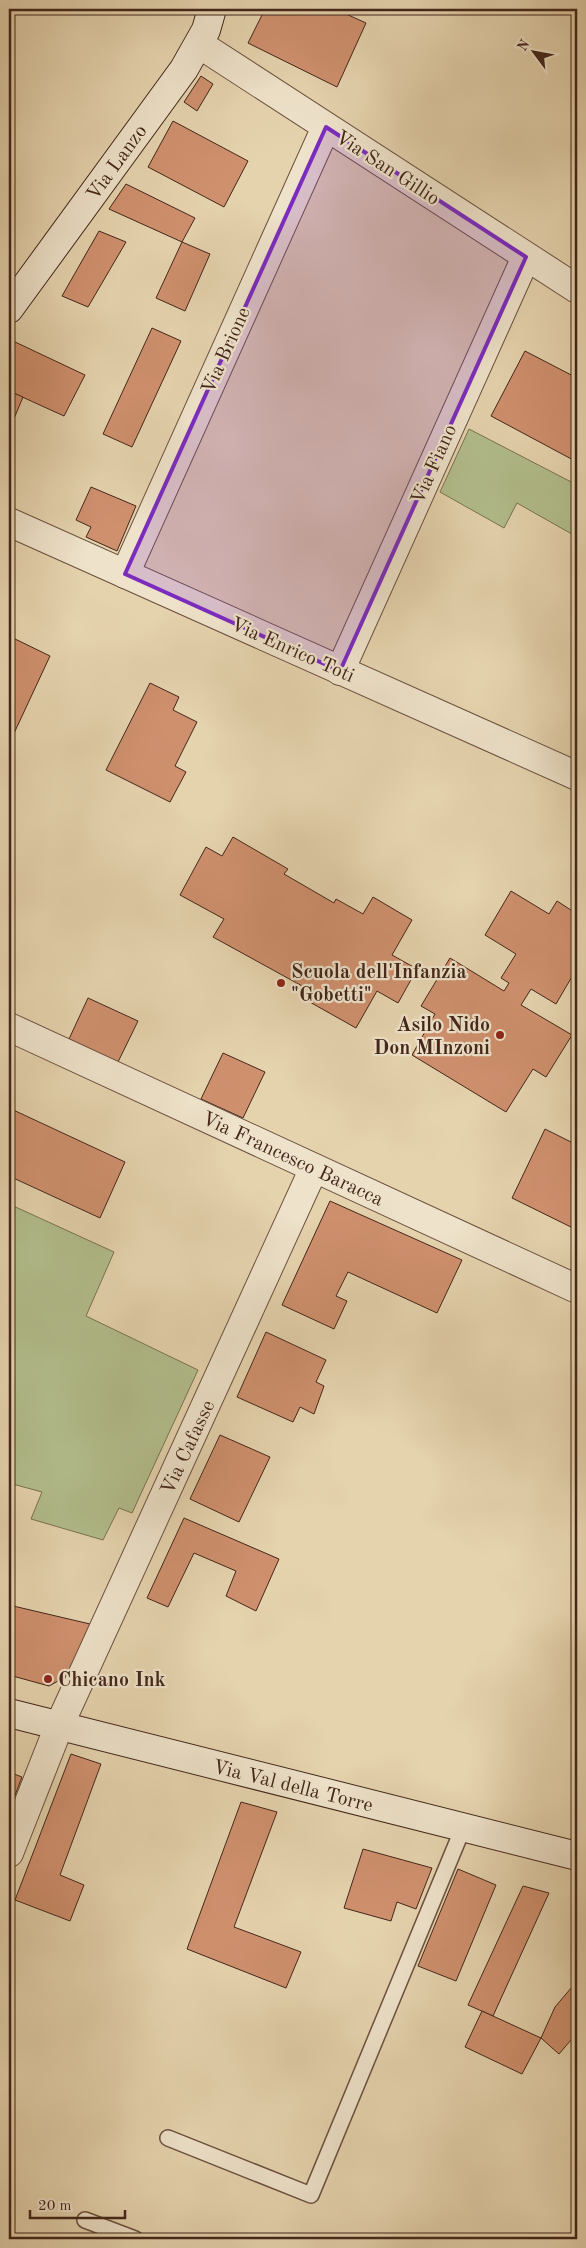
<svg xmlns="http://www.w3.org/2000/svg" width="586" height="2248" viewBox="0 0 586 2248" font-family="'Old Standard TT',serif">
<rect width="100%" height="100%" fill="#e5d3ae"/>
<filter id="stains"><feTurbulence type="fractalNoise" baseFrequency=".004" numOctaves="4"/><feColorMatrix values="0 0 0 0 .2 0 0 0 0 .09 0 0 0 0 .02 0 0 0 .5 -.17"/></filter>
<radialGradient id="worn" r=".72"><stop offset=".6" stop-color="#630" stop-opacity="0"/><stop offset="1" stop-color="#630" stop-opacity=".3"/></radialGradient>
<g fill="#b2bd8c" stroke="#7a7253">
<polygon points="469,429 577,485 577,537 517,503 504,528 440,492"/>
<polygon points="9,1204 114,1252 86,1316 198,1370 132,1513 119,1508 103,1540 31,1519 42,1492 9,1483"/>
</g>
<g fill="#cf906e" stroke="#43261a">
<polygon points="265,9 335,9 366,23 337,87 248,43"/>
<polygon points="201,76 213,84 197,111 184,102"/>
<polygon points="173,121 248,161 224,207 148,167"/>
<polygon points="126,184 195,218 182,242 109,209"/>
<polygon points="99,231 126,242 88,307 62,296"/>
<polygon points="182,242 210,254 185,311 156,298"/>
<polygon points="152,328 181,341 132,447 103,434"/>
<polygon points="13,341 85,375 64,416 9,391 9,346"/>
<polygon points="525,351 577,378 577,462 491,416"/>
<polygon points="9,391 23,397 13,421 9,420"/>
<polygon points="91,487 136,506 117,551 86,537 91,527 76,520"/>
<polygon points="13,638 50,656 9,744 9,647"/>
<polygon points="150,683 179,697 173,710 197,722 175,766 186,772 170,802 106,770"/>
<polygon points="233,837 288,869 284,874 334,903 336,899 363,914 373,897 412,920 392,955 417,969 398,1003 377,991 356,1028 308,1001 313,992 213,937 224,919 180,895 206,847 222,856"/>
<polygon points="511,891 549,914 557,901 577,914 577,968 556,1004 531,989 521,1005 572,1035 546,1077 533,1069 506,1112 412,1055 435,1014 421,1006 450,958 504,991 509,983 501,978 516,954 485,935"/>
<polygon points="88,998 138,1021 118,1062 69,1039"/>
<polygon points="223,1053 265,1072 243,1118 201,1099"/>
<polygon points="9,1108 125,1162 100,1218 9,1176"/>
<polygon points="545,1129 577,1145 577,1230 512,1198"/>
<polygon points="330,1201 462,1260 437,1313 348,1272 336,1296 347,1301 334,1329 282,1305"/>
<polygon points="266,1332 326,1360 316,1382 324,1386 314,1414 300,1407 293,1422 237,1397"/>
<polygon points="220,1435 270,1457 239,1522 190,1499"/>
<polygon points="184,1518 279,1559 256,1611 226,1596 236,1571 194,1553 168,1607 147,1598"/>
<polygon points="9,1605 90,1624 67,1676 49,1686 9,1675"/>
<polygon points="71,1754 101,1764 60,1875 84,1885 70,1921 15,1900"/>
<polygon points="9,1772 22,1777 9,1811"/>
<polygon points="241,1802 277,1812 234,1927 301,1952 286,1988 187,1949"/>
<polygon points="363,1849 432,1868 416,1909 397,1902 391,1921 344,1908"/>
<polygon points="458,1869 496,1885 456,1981 418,1966"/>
<polygon points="523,1886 549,1893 493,2016 468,2005"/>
<polygon points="577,1981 577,2033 559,2054 541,2038 555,2007"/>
<polygon points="482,2011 541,2038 522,2074 465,2047"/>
</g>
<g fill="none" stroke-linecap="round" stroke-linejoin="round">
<defs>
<g id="lane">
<polyline points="168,2138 311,2195 463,1828"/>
<polyline points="85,2220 135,2239"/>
</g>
<g id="street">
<polyline points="199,44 577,289"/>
<polyline points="9,522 577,776"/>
<polyline points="125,574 326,127"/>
<polyline points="340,671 526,257"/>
<polyline points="9,1027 577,1289"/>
<polyline points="9,1853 59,1726 314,1168"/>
</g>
<g id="secondary">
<polyline points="9,309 184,69 206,30 212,9"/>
<polyline points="9,1713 577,1856"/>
</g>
</defs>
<use href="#lane" stroke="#6c513f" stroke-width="18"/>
<use href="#street" stroke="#6c513f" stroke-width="30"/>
<use href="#secondary" stroke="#43261a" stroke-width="30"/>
<use href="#lane" stroke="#eee2ca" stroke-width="15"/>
<use href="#street" stroke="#eee2ca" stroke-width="28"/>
<use href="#secondary" stroke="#eee2ca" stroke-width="28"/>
</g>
<path fill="#7b2cbf" fill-opacity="0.2" stroke="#7b2cbf" stroke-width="4" stroke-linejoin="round" d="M326,127l200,130 -186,414 -215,-97z"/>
<g fill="#8f2418" stroke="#eee2ca" stroke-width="2">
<circle cx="281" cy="983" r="5"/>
<circle cx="500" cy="1035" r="5"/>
<circle cx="48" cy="1679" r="5"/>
</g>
<g text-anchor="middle" stroke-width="4.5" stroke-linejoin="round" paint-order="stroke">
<g font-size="20" fill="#43261a" stroke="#eee2ca">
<text transform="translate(116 162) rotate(-54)" y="7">Via Lanzo</text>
<text transform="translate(388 167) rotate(33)" y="7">Via San Gillio</text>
<text transform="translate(225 350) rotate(-66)" y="7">Via Brione</text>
<text transform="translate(433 464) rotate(-66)" y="7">Via Fiano</text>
<text transform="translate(293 649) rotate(24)" y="7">Via Enrico Toti</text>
<text transform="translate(293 1158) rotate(25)" y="7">Via Francesco Baracca</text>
<text transform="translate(187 1447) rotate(-65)" y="7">Via Cafasse</text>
<text transform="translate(293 1785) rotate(14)" y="7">Via Val della Torre</text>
</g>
<g font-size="20" font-weight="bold" fill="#43261a" stroke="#eee2ca" text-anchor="start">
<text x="291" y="978">Scuola dell'Infanzia<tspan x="291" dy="23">"Gobetti"</tspan></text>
<text x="490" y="1031" text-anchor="end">Asilo Nido<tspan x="490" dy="23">Don MInzoni</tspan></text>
<text x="58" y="1686">Chicano Ink</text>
</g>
</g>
<rect width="586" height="2248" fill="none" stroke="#e5d3ae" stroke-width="30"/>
<rect x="10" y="10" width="566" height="2228" fill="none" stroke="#43261a" stroke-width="2.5"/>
<rect x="15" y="15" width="556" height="2218" fill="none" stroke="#43261a"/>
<g transform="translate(534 52) rotate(302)" stroke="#eee2ca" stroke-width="4" paint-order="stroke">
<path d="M0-4L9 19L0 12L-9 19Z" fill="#43261a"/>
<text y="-8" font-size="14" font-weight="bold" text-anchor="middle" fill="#43261a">N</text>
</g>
<path d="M30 2210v8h95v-8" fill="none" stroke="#43261a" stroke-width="2.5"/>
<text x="38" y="2210" font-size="15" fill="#43261a" stroke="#eee2ca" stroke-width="4" paint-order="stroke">20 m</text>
<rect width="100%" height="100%" filter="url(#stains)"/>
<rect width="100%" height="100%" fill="url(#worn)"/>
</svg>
